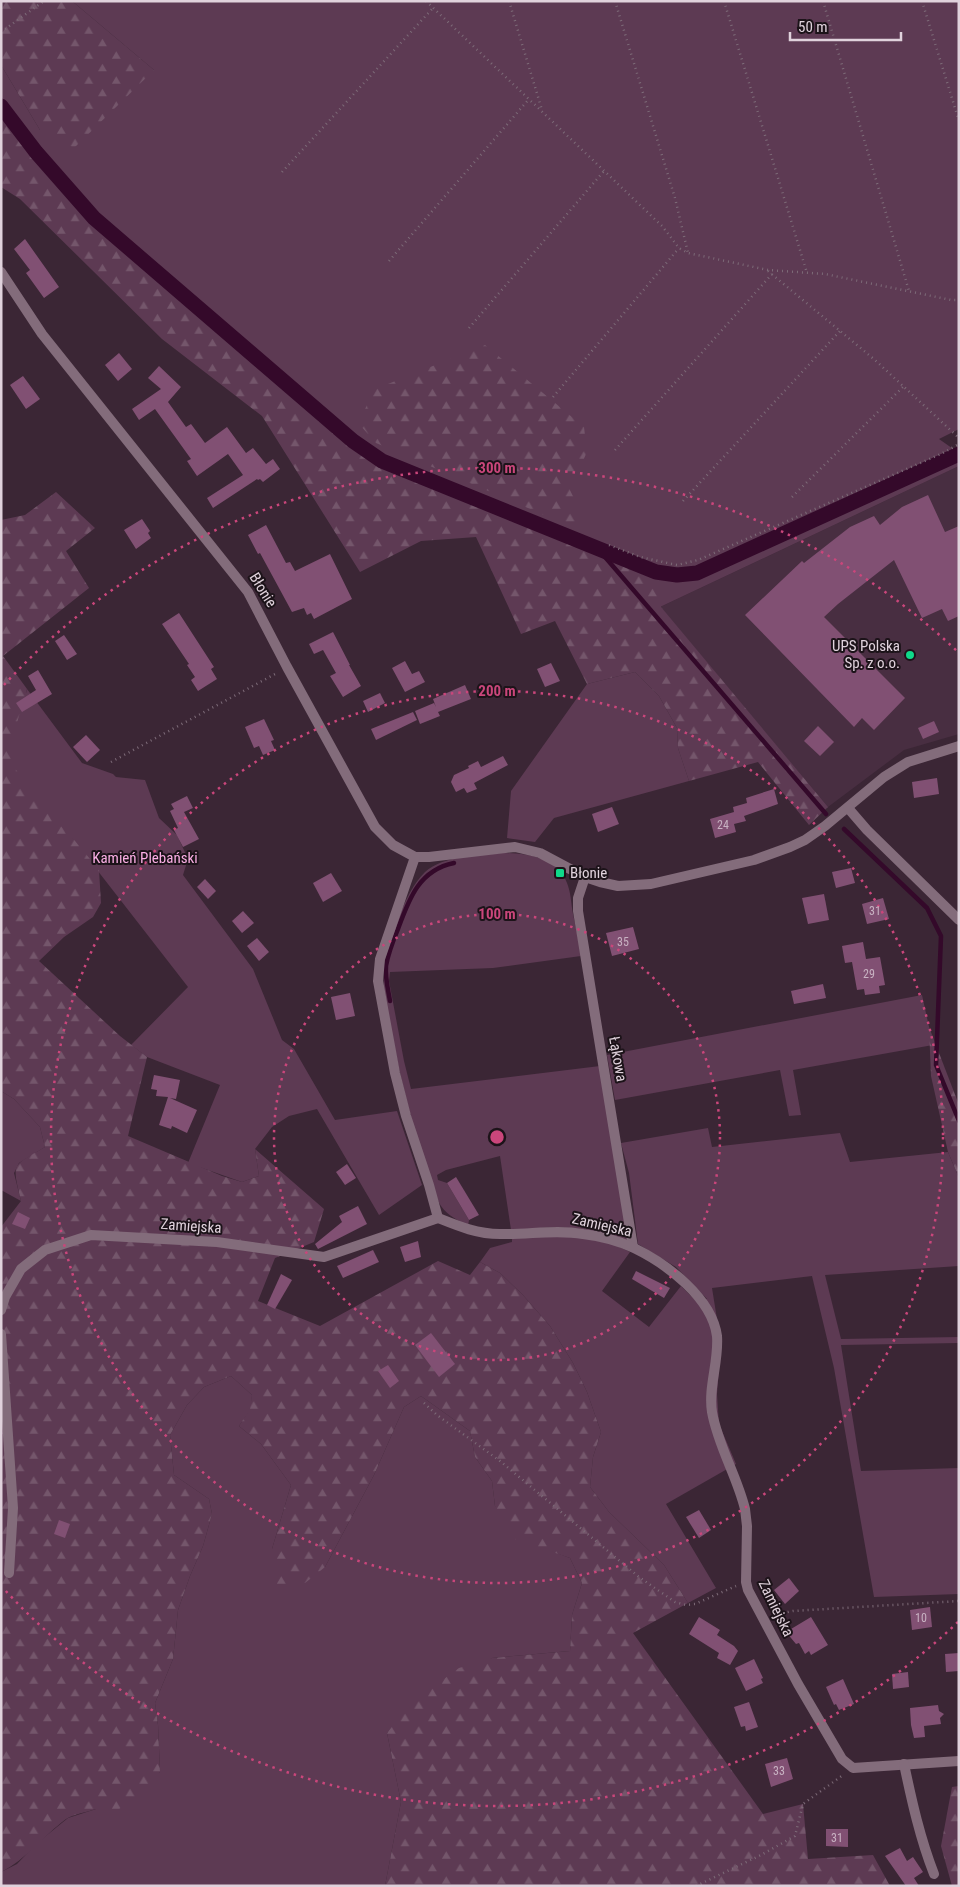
<svg xmlns="http://www.w3.org/2000/svg" width="960" height="1887" viewBox="0 0 960 1887" font-family="'Roboto Condensed',sans-serif">
<defs>
<pattern id="forest-firs" width="22" height="20" patternUnits="userSpaceOnUse" patternTransform="scale(1.25)"><rect width="22" height="20" fill="#5d3a53"/><path d="M5 1l3.5 6h-7zM16 11l3.5 6h-7z" fill="#74566b"/></pattern>
</defs>
<rect width="100%" height="100%" fill="#3b2635"/>
<polygon fill="#482e41" points="959,466 959,734 904,750 828,807 660,607"/>
<g fill="#5d3a53">
<polygon points="72,1 959,1 959,429 939,439 959,453 959,466 660,607 382,465 351,445 94,223 35,155 1,111 1,65 40,130 154,70"/>
<polygon points="1,664 26,693 27,689 82,763 113,774 116,777 145,780 159,818 177,835 188,859 183,875 253,969 282,1040 294,1049 335,1120 397,1111 422,1185 379,1215 317,1109 289,1116 272,1127 255,1149 259,1176 242,1182 188,1163 220,1085 147,1057 131,1045 188,987 73,839 31,804 1,747"/>
<polygon points="635,672 659,696 677,728 678,748 689,781 554,818 535,842 507,838 511,791 587,684"/>
<path d="M501,853c24,0 57,4 66,30 4,10 4,20 6,31 3,14 6,28 8,42l-88,12 -103,4 -1,9 15,80 7,28 189,-23 28,175 -44,-12 -29,-2 -44,3 -11,-74 -54,14 -9,5 1,5 9,3 22,37 -1,6c-10,-6 -20,-10 -27,-20 -6,-9 -8,-22 -12,-32 -17,-48 -29,-96 -38,-146 -3,-17 -9,-35 -7,-52 2,-29 20,-84 41,-104 19,-17 53,-16 76,-19z"/>
<polygon points="922,995 933,1045 793,1070 801,1115 789,1116 780,1070 615,1100 607,1055"/>
<polygon points="1,1091 14,1099 40,1127 45,1147 19,1163 14,1173 21,1201 1,1190"/>
<polygon points="708,1128 712,1147 840,1133 850,1162 948,1152 959,1178 959,1266 825,1275 841,1339 959,1337 959,1343 841,1345 861,1471 959,1468 959,1594 874,1597 834,1368 812,1276 712,1288 721,1344 717,1394 719,1424 736,1464 666,1504 716,1588 688,1603 664,1565 609,1512 590,1487 593,1457 601,1432 587,1392 573,1363 550,1326 522,1294 500,1273 480,1262 490,1248 512,1242 512,1238 569,1235 613,1244 630,1252 602,1291 649,1327 681,1286 694,1299 707,1299 676,1267 638,1244 629,1173 621,1143"/>
<polygon points="231,1376 252,1395 251,1409 239,1426 261,1444 291,1485 272,1549 325,1567 374,1475 404,1407 421,1396 470,1431 475,1457 492,1481 495,1506 549,1550 570,1558 582,1583 572,1615 570,1651 492,1658 387,1733 401,1802 385,1886 1,1886 1,1872 17,1864 36,1844 68,1818 96,1809 160,1772 158,1725 155,1703 173,1659 178,1610 190,1576 203,1546 212,1514 209,1499 174,1475 170,1435 187,1405 204,1387"/>
</g>
<g fill="url(#forest-firs)">
<polygon points="1,1 72,1 154,70 74,148 40,130 1,65"/>
<polygon points="1,111 35,155 94,223 351,445 382,465 662,579 661,607 828,807 809,825 758,762 689,781 678,748 677,728 659,696 635,672 587,684 555,621 521,634 476,537 421,541 360,572 262,416 162,339 20,199 1,187"/>
<polygon points="485,345 584,427 587,452 580,467 567,484 585,521 577,529 376,443 359,424 373,390"/>
<path d="M56,492l39,36 -29,23 23,37 -86,68 24,33 -11,37 -3,39 24,37 34,34 28,34 2,33 -8,14 -29,20 -25,24 81,75 27,21 -19,79 94,40 20,6 17,-6 -4,-27 69,60 -10,33 -39,16 -17,43 62,25 118,-65 32,14 10,-13 20,11 22,21 28,32 23,37 14,29 14,40 -8,25 -3,30 19,25 55,53 24,38 -55,30 130,181 40,-10 5,55 65,-4 17,31h-505l16,-84 -14,-69 25,-31 47,-34 33,-10 78,-7 2,-36 10,-32 -12,-25 -61,-21 -14,-31 -3,-25 -17,-24 -5,-26 -49,-35 -17,11 -30,68 -49,92 -20,16 -28,2 -5,-36 19,-64 -30,-41 -22,-18 11,-17 2,-14 -21,-19 -27,11 -17,18 -17,30 4,40 35,24 3,15 -9,32 -13,30 -12,34 -5,49 -18,44 3,22 2,47 -26,26 -24,18 -14,-7c-9,3 -22,5 -30,10 -23,17 -39,40 -65,53v-645l20,-26c-9,-39 -10,-34 24,-54l-5,-20 -26,-28 -13,-8v-571l24,-5z"/>
<polygon points="929,1027 959,1105 959,1178 948,1152 931,1076"/>
<polygon points="959,1786 959,1886 952,1886 941,1846 952,1787"/>
</g>
<g fill="none" stroke-linecap="round" stroke-linejoin="round">
<g stroke="#34092a" stroke-width="4.5">
<polyline points="599,550 826,814"/>
<polyline points="844,829 927,908 941,936 936,1065 959,1121"/>
<path d="M390,1001c-2,-12 -5,-23 -4,-35 2,-12 7,-25 12,-37 11,-30 21,-59 56,-66"/>
</g>
<polyline stroke="#34092a" stroke-width="15" points="1,106 36,152 94,218 353,441 382,461 656,572 677,575 697,573 959,454"/>
</g>
<g fill="#815073">
<polygon points="25,239 59,287 44,298 26,273 30,270 14,249"/>
<polygon points="119,353 132,369 118,381 105,365"/>
<polygon points="159,366 181,387 168,402 186,427 191,424 205,443 227,427 246,453 253,448 266,464 273,459 280,469 263,482 260,479 258,480 257,479 213,508 207,498 243,475 228,454 197,476 187,461 191,459 155,409 139,420 132,409 161,389 148,378"/>
<polygon points="23,376 40,399 26,409 10,385"/>
<polygon points="928,495 945,532 959,526 959,616 948,621 942,609 922,618 894,560 838,604 824,617 905,698 874,730 862,718 854,727 745,615 802,561 804,563 850,527 874,516 880,525 902,507"/>
<polygon points="142,519 150,531 148,533 151,538 136,549 124,530"/>
<polygon points="266,525 286,563 290,562 295,571 330,554 352,599 314,619 311,613 307,615 304,608 292,612 260,553 258,554 248,535"/>
<polygon points="179,613 214,667 211,669 217,679 198,691 191,680 195,677 187,665 189,664 162,624"/>
<polygon points="333,632 350,665 349,665 361,686 343,697 330,676 336,673 323,650 314,654 309,644"/>
<polygon points="64,635 77,654 67,660 55,641"/>
<polygon points="405,661 412,674 419,671 425,682 405,692 392,668"/>
<polygon points="551,663 560,681 545,687 537,669"/>
<polygon points="38,670 52,694 22,712 16,703 36,690 28,676"/>
<polygon points="465,685 471,699 438,712 440,716 420,724 415,711 434,703 436,707 433,699"/>
<polygon points="380,693 385,703 368,712 363,701"/>
<polygon points="413,712 417,720 376,740 371,729"/>
<polygon points="264,719 274,740 271,741 275,750 263,755 259,746 254,748 245,727"/>
<polygon points="934,721 939,732 923,739 918,728"/>
<polygon points="818,726 834,742 820,756 804,741"/>
<polygon points="86,735 100,750 87,762 73,747"/>
<polygon points="503,756 508,765 474,783 477,789 467,793 464,788 456,792 451,782 454,775 469,768 468,766 478,761 481,767"/>
<polygon points="937,778 939,794 914,798 912,782"/>
<polygon points="774,789 778,804 744,816 746,821 734,824 736,832 715,838 710,819 734,812 733,807 747,803 746,798"/>
<polygon points="187,796 193,808 184,812 199,839 183,847 174,830 178,828 170,811 174,809 171,804"/>
<polygon points="612,807 619,824 598,832 592,814"/>
<polygon points="851,868 855,883 836,888 832,872"/>
<polygon points="331,873 342,891 323,902 313,883"/>
<polygon points="205,879 216,891 208,899 197,887"/>
<polygon points="824,894 829,920 808,924 802,898"/>
<polygon points="883,898 889,919 867,924 862,904"/>
<polygon points="243,911 254,923 242,933 232,921"/>
<polygon points="633,927 639,949 612,956 606,933"/>
<polygon points="257,938 269,952 259,961 247,946"/>
<polygon points="863,942 866,959 880,957 885,985 879,986 880,993 865,995 864,989 857,990 852,962 845,963 842,946"/>
<polygon points="823,984 826,998 794,1004 791,991"/>
<polygon points="350,993 355,1016 336,1020 331,997"/>
<polygon points="154,1075 180,1080 176,1099 170,1098 197,1110 187,1133 172,1126 171,1129 159,1125 168,1097 156,1096 157,1090 151,1089"/>
<polygon points="347,1164 356,1178 345,1185 336,1172"/>
<polygon points="456,1177 479,1215 469,1220 447,1183"/>
<polygon points="358,1206 367,1224 318,1249 315,1244 342,1222 339,1216"/>
<polygon points="18,1212 30,1218 25,1229 12,1224"/>
<polygon points="418,1241 421,1257 405,1262 400,1247"/>
<polygon points="373,1250 379,1262 343,1278 337,1266"/>
<polygon points="636,1271 670,1288 664,1298 632,1279"/>
<polygon points="281,1274 292,1280 275,1309 267,1305"/>
<polygon points="431,1333 455,1364 439,1377 415,1345"/>
<polygon points="388,1365 399,1381 390,1388 378,1371"/>
<polygon points="699,1510 711,1530 699,1538 686,1517"/>
<polygon points="59,1520 70,1524 65,1538 54,1534"/>
<polygon points="789,1578 799,1591 785,1604 774,1590"/>
<polygon points="930,1607 932,1627 912,1630 910,1610"/>
<polygon points="699,1617 720,1630 717,1635 734,1646 738,1651 730,1665 717,1658 719,1653 689,1634"/>
<polygon points="811,1617 828,1645 811,1655 809,1651 805,1654 799,1643 796,1644 786,1632"/>
<polygon points="959,1653 959,1671 946,1672 945,1654"/>
<polygon points="754,1659 763,1678 761,1679 763,1683 746,1691 735,1668"/>
<polygon points="908,1672 909,1687 893,1689 892,1674"/>
<polygon points="843,1679 854,1704 839,1710 836,1704 834,1705 826,1687"/>
<polygon points="749,1702 758,1727 746,1731 745,1726 741,1727 734,1707"/>
<polygon points="938,1705 939,1711 944,1714 940,1718 941,1724 924,1726 925,1737 914,1738 911,1725 910,1708"/>
<polygon points="787,1758 793,1779 771,1787 765,1764"/>
<polygon points="826,1829 848,1829 848,1847 826,1846"/>
<polygon points="900,1848 907,1861 913,1857 923,1872 914,1878 919,1886 906,1886 885,1856"/>
</g>
<g fill="none" stroke-linecap="round" stroke-linejoin="round">
<g stroke="#7d6b78" stroke-width="2.5" stroke-dasharray="1 4" stroke-linecap="butt">
<polyline points="426,1 662,226 679,248 688,253 768,270 825,274 951,300 959,300"/>
<polyline points="509,1 542,110"/>
<polyline points="615,1 675,198 688,253"/>
<polyline points="724,1 807,273"/>
<polyline points="823,1 909,291"/>
<polyline points="922,1 959,121"/>
<polyline points="1,32 44,1"/>
<polyline points="282,172 433,8"/>
<polyline points="389,261 529,99"/>
<polyline points="768,271 875,360 959,438"/>
<polyline points="469,328 604,171"/>
<polyline points="553,397 679,248"/>
<polyline points="615,450 772,274"/>
<polyline points="792,497 903,387"/>
<polyline points="683,501 840,331"/>
<polyline points="609,545 640,557 677,565 698,560 941,454 959,444"/>
<polyline points="111,762 277,673"/>
<polyline points="424,1403 437,1415 500,1461 639,1577 675,1602 686,1605 695,1604 736,1586"/>
<polyline points="773,1615 793,1611 959,1601"/>
<polyline points="696,1886 761,1855 795,1836 803,1804 843,1775"/>
</g>
<g stroke="#836c7b" stroke-width="10">
<polyline points="1,272 42,334 248,592 287,667 375,827 393,845 415,857 429,857 515,847 540,853 585,877 600,882 618,886 651,884 754,860 790,847 805,840 825,826 884,777 908,762 959,746"/>
<polyline points="848,808 867,830 959,920"/>
<polyline points="415,857 380,959 378,981 395,1073 406,1116 429,1185 438,1218"/>
<polyline points="585,877 578,898 578,911 633,1247"/>
<path d="M1,1310l4,-13 16,-28 24,-19 46,-15 126,7 107,15 114,-39c20,8 39,16 62,16 28,1 55,-5 83,0 17,2 36,7 51,14 33,16 78,50 83,88 2,26 -9,51 -5,76 6,34 25,64 33,97l2,17 -1,56 2,8 50,94 44,75 11,9 106,-7"/>
<polyline points="1,1334 13,1508 9,1573"/>
<path d="M904,1764c8,38 16,74 30,110"/>
</g>
</g>
<g fill="none" stroke="#ca467b" stroke-width="2.5" stroke-dasharray="2.5 5">
<circle cx="497" cy="1137" r="223"/>
<circle cx="497" cy="1137" r="446"/>
<path d="M958 1622A669 669 0 0 1 4 1589M4 685A669 669 0 0 1 958 652"/>
</g>
<g fill="#0fd98a" stroke="#1c1319" stroke-width="2">
<circle cx="910" cy="655" r="5"/>
<rect x="555" y="868" width="10" height="10" rx="2.5"/>
</g>
<g text-anchor="middle" stroke-width="4" stroke-linejoin="round" paint-order="stroke">
<g font-size="12" fill="#c8b2c2">
<text x="723" y="829">24</text>
<text x="875" y="915">31</text>
<text x="623" y="946">35</text>
<text x="869" y="978">29</text>
<text x="921" y="1622">10</text>
<text x="779" y="1775">33</text>
<text x="837" y="1842">31</text>
</g>
<g font-size="15" fill="#e0d2dc" stroke="#1c1319">
<text transform="translate(263 590) rotate(58)" y="5">Błonie</text>
<text transform="translate(618 1059) rotate(80)" y="5">Łąkowa</text>
<text transform="translate(602 1225) rotate(13)" y="5">Zamiejska</text>
<text transform="translate(191 1226) rotate(4)" y="5">Zamiejska</text>
<text transform="translate(776 1608) rotate(64)" y="5">Zamiejska</text>
</g>
<g font-size="15" fill="#e0d2dc" stroke="#1c1319" text-anchor="end">
<text x="900" y="651">UPS Polska<tspan x="900" dy="17">Sp. z o.o.</tspan></text>
<text x="570" y="878" text-anchor="start">Błonie</text>
</g>
<g font-size="15" fill="#faaee4" stroke="#1c1319">
<text x="145" y="863">Kamień Plebański</text>
</g>
</g>
<circle cx="497" cy="1137" r="8" fill="#ca467b" stroke="#1c1319" stroke-width="2.5"/>
<g font-size="15" text-anchor="middle" font-weight="bold" fill="#ca467b" stroke="#1c1319" stroke-width="4" stroke-linejoin="round" paint-order="stroke">
<text x="497" y="473">300 m</text>
<text x="497" y="696">200 m</text>
<text x="497" y="919">100 m</text>
</g>
<rect width="960" height="1887" fill="none" stroke="#e0d2dc" stroke-width="5"/>
<path d="M790 32v8h111v-8" fill="none" stroke="#e0d2dc" stroke-width="2.5"/>
<text x="798" y="32" font-size="15" fill="#e0d2dc" stroke="#1c1319" stroke-width="4" paint-order="stroke">50 m</text>
</svg>
